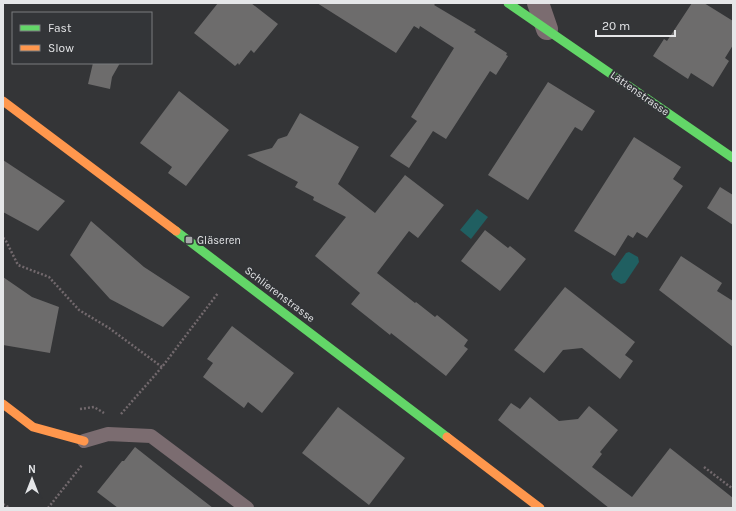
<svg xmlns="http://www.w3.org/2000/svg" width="736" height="511" viewBox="0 0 736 511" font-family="Karla,sans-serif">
<rect width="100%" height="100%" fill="#343537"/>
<g fill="#205f61">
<polygon points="477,209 488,217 471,239 460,230"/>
<polygon points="629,252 638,257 639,262 625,283 621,284 613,279 611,274 626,253"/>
</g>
<g fill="#6d6c6c">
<polygon points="218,3 251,3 278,24 254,53 251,50 239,65 238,63 235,66 194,33"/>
<polygon points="317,3 436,3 434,5 476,30 474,32 507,53 506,55 508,56 496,75 490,71 446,139 433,131 409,168 390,156 417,121 411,117 454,48 420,26 419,29 414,26 396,53"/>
<polygon points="692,3 704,3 733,21 733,45 725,58 729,61 713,87 691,73 688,79 653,56 664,39 667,41"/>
<polygon points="93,63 120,63 112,77 110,89 88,84"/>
<polygon points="548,82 595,111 582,131 575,127 528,200 488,175"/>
<polygon points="179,91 229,130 186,186 168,173 172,167 140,143"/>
<polygon points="300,113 359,147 338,184 375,213 405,175 444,205 418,238 409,231 377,273 415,303 416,302 435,317 437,315 468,340 464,346 468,349 446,376 391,333 390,335 351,304 360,293 315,256 346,217 313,200 314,197 295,187 298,182 247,155 272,148 278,139 287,136"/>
<polygon points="634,137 681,167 673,179 683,186 647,238 637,232 633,238 628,235 615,256 574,231"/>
<polygon points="3,160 65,201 38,231 3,212"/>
<polygon points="720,187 733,195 733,225 707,208"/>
<polygon points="91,221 144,267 190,297 163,327 110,299 70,255"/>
<polygon points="485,230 508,248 510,246 526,259 500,291 461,261"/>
<polygon points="681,256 722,283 717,291 733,301 733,347 659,290"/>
<polygon points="3,277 32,297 59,307 50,353 3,345"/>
<polygon points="565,287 635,342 625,355 633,361 620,379 582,348 563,350 544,373 514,350"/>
<polygon points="232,326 294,373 262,413 248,402 244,408 203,377 213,363 207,359"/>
<polygon points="530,397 559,421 578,419 589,406 618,430 600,452 602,454 592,467 632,497 670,448 733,498 733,508 609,508 498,420 511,403 520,409"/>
<polygon points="338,407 405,458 369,505 302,453"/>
<polygon points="135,447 173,477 213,508 118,508 97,492 122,461 124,461"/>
</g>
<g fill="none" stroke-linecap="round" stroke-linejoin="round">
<g stroke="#72696d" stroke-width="2.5" stroke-dasharray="2 2" stroke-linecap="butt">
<polyline points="3,238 5,239 18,265 49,277 79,310 109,328 162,367"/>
<polyline points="80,409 94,407 104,413"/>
<polyline points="121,414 162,367 218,293"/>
<polyline points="704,467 733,489"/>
<polyline points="3,504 10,508"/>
<polyline points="48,508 82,465"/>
</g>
<polyline stroke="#7b6c70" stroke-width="14" points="84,441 108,434 151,436 247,508"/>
<polyline stroke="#7b6c70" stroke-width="22" points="538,3 547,29"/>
<g stroke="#63d668" stroke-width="9">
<polyline points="508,3 733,158"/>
<polyline points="176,231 447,437"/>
</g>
<g stroke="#ff974d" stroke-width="9">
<polyline points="3,101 176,231"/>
<polyline points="3,404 33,427 84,441"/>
<polyline points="447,437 540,508"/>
</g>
</g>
<rect fill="#a7a8aa" stroke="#333538" stroke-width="1.5" x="185" y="236" width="8" height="8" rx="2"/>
<g text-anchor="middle" stroke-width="4" stroke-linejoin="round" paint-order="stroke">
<g font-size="11" fill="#e5e6e8" stroke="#333538">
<text transform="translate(640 93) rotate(35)" y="4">Lättenstrasse</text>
<text transform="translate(280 294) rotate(37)" y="4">Schlierenstrasse</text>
</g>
<g font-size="11" fill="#e5e6e8" stroke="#333538" text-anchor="start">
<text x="197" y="244">Gläseren</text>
</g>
</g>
<rect width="736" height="511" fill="none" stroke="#e5e6e8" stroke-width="8"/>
<rect x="12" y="12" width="140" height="52" fill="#333538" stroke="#7a7c7e"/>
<rect x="20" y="25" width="20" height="6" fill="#63d668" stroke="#7a7c7e"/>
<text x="48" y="32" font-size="12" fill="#e5e6e8">Fast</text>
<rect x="20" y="45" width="20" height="6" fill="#ff974d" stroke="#7a7c7e"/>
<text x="48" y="52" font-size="12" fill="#e5e6e8">Slow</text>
<g transform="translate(32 479)" stroke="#333538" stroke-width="3" paint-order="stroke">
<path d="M0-3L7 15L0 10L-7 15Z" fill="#e5e6e8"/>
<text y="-6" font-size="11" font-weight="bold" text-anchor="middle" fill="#e5e6e8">N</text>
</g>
<path d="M596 30v6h79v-6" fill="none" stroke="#e5e6e8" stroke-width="2"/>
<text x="602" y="30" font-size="12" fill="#e5e6e8" stroke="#333538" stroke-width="3" paint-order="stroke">20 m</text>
</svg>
